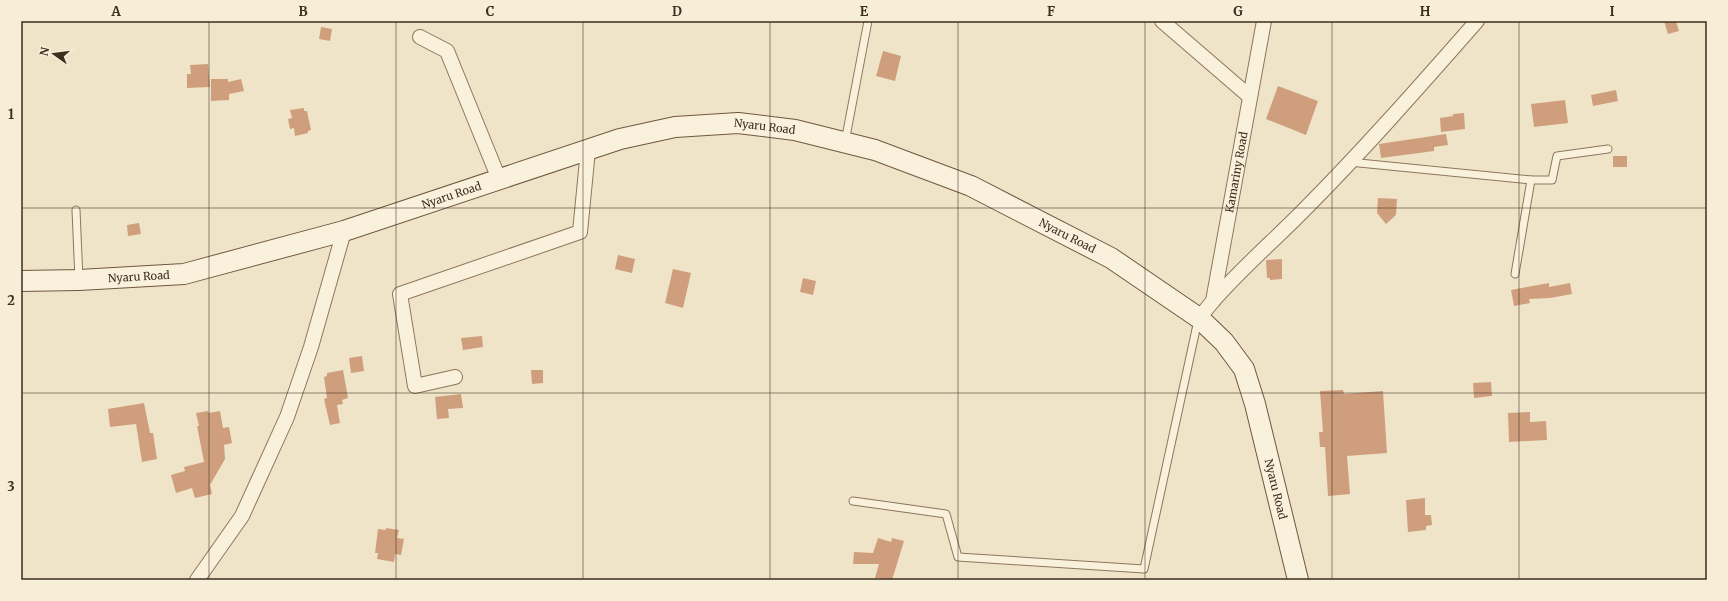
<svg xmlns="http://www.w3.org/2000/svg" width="1728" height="601" viewBox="0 0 1728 601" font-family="Merriweather,serif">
<rect width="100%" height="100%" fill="#f0e4c8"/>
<g fill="#cf9f7d">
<polygon points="1664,21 1676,21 1679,31 1668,34"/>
<polygon points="321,27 332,29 330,41 319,39"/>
<polygon points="883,51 901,56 895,81 876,76"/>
<polygon points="208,64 210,87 187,88 187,74 191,74 190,65"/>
<polygon points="211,79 228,79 228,82 241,79 244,91 229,94 229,100 211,101"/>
<polygon points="1278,86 1318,101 1306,135 1266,119"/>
<polygon points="1616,90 1618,101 1593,106 1591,95"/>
<polygon points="1565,100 1568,123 1534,127 1531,104"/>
<polygon points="304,108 304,111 307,111 311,130 308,131 308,133 295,136 294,128 290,129 288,119 292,118 290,110"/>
<polygon points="1464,113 1465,129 1441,132 1440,118 1453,116 1453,114"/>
<polygon points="1446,134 1448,145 1434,147 1434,151 1381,158 1379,144"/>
<rect x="1613" y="156" width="14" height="11"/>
<polygon points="1378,198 1397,199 1396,215 1386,224 1377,213"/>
<polygon points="139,223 141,234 128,236 127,225"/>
<polygon points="618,255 635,259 632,273 615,269"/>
<polygon points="1282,259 1282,279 1270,280 1270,278 1267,278 1266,260"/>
<polygon points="673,269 691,273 683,308 665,303"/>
<polygon points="803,278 816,281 813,295 800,292"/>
<polygon points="1549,283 1549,287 1570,283 1572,294 1550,298 1529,299 1530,303 1514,306 1511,290"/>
<polygon points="482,336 483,347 463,350 461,338"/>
<polygon points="362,356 364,371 351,373 349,358"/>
<polygon points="343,370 348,398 342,400 343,404 337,405 340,423 330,425 324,399 327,398 324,377 327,376 327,373"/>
<polygon points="531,370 543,370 543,383 532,384"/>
<polygon points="1491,382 1492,396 1474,398 1473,383"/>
<polygon points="1343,390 1344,394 1383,391 1387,453 1347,456 1350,494 1328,496 1325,447 1320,447 1319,432 1323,432 1320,391"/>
<polygon points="461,394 463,408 448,409 449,418 437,419 435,397"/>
<polygon points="144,403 150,433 153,433 157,459 142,462 136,424 110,427 108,409"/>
<polygon points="208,411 209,413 220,411 223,428 229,427 232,443 224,445 225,459 210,485 212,494 195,498 192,488 176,493 171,475 185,471 184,467 204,462 197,426 199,426 196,413"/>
<polygon points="1530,412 1530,422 1546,421 1547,440 1509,442 1508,413"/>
<polygon points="1425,498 1425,515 1431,515 1432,525 1426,526 1426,530 1408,532 1406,500"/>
<polygon points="386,528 399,530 397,538 404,539 401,555 395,554 394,562 377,559 378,553 375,553 378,529 386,530"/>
<polygon points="878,538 891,542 892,538 904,541 892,580 875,578 879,564 853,564 854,552 873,553"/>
</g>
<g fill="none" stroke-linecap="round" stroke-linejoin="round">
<defs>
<g id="lane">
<polyline points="845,142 868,21"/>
<polyline points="1349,162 1531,180 1552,180 1557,156 1608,149"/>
<polyline points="76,210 79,280"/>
<polyline points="1515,274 1531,180"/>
<polyline points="853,501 946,514 958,557 1144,569 1198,320"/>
</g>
<g id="street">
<polyline points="1162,21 1249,96"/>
<polyline points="420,37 447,51 499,179"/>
<path d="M1213,301c27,-31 57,-57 86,-86 62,-62 120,-128 178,-194"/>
<path id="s1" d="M1199,318l14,-17 51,-280"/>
<polyline points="455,377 415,386 400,294 580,232 588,150"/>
<polyline points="197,580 242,516 287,417 311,347 344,231"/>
</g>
<g id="secondary">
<path id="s2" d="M21,281l58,-1 105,-6 160,-43 276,-92 55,-12 63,-4 57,7 80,20 96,36 140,72 88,60 25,24 20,27 11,35 43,176"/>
</g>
</defs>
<use href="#lane" stroke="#8d765c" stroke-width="9"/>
<use href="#street" stroke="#8d765c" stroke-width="16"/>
<use href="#secondary" stroke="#6f573f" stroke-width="22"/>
<use href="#lane" stroke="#faf1dc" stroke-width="7"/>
<use href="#street" stroke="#faf1dc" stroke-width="14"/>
<use href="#secondary" stroke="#faf1dc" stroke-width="20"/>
</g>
<path fill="none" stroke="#3d2e20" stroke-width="1" stroke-opacity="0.55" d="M209,21v559M396,21v559M583,21v559M770,21v559M958,21v559M1145,21v559M1332,21v559M1519,21v559M21,208h1686M21,393h1686"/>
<g text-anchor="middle" stroke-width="3" stroke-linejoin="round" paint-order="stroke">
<g font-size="11" fill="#3d2e20" stroke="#f7eed8">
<text dy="4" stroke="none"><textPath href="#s2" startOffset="766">Nyaru Road</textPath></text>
<text dy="4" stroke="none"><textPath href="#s1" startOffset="153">Kamariny Road</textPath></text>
<text dy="4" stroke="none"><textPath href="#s2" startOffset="442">Nyaru Road</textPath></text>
<text dy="4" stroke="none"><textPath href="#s2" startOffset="1090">Nyaru Road</textPath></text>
<text dy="4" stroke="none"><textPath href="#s2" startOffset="118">Nyaru Road</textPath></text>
<text dy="4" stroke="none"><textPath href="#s2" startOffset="1438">Nyaru Road</textPath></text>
</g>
</g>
<rect width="1728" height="601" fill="none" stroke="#f7eed8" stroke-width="44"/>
<g transform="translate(54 54) rotate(284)" stroke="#f7eed8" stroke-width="3" paint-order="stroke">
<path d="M0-3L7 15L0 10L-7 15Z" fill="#3d2e20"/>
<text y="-6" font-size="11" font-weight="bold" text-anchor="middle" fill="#3d2e20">N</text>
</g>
<rect x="22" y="22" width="1684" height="557" fill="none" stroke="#3d2e20" stroke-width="1.5"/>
<g font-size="13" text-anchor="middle" font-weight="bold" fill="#3d2e20">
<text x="116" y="16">A</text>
<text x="303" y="16">B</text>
<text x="490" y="16">C</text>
<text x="677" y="16">D</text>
<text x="864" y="16">E</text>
<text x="1051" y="16">F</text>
<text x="1238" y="16">G</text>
<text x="1425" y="16">H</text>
<text x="1612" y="16">I</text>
<text x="11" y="119">1</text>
<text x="11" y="305">2</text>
<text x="11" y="491">3</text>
</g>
</svg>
